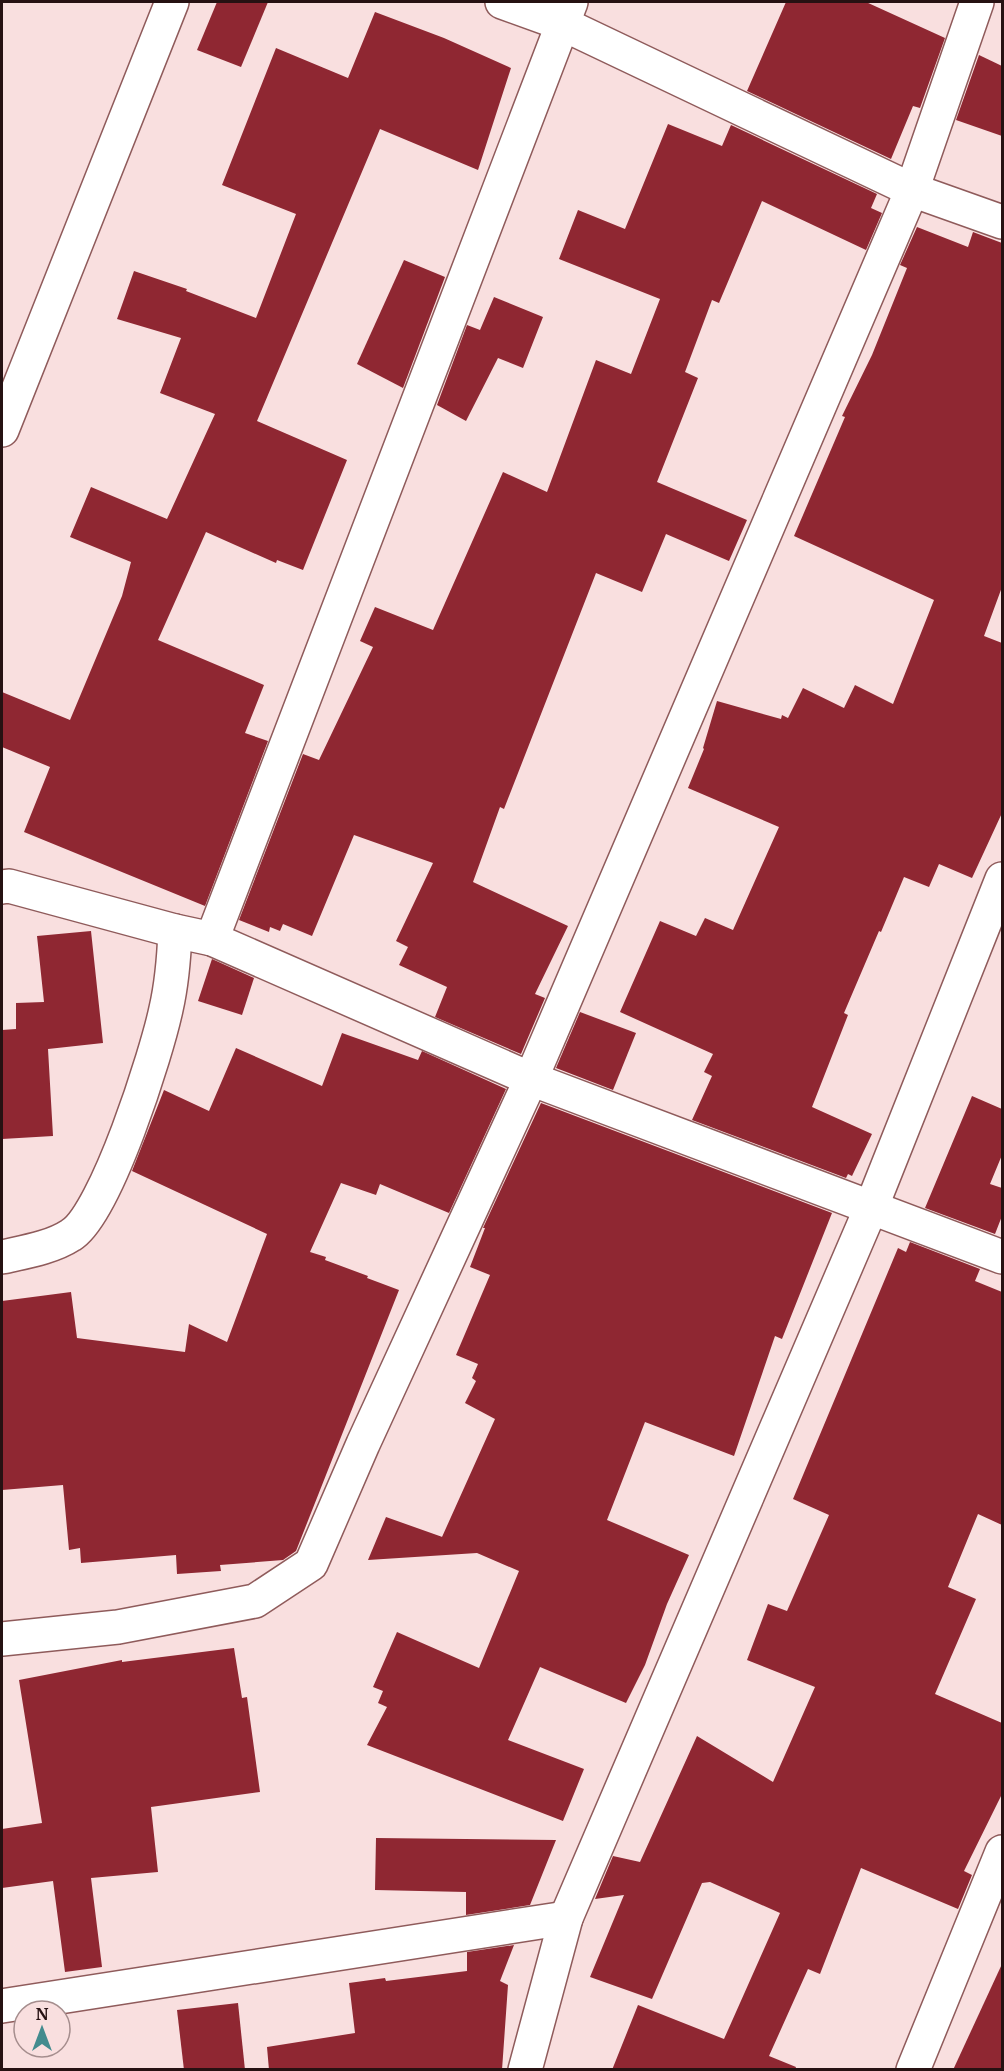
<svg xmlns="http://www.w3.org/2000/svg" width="1004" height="2071" viewBox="0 0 1004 2071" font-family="Merriweather,serif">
<rect width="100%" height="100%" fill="#f9dfdf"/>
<g fill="#8f2732">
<polygon points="217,2 268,2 241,67 197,50"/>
<polygon points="786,2 866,2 945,38 920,108 913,106 891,159 747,91"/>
<polygon points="375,12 444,38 511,68 478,170 380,129 257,421 347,460 303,570 277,560 276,563 206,532 158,640 264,685 245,733 268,741 205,906 24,832 50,767 2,747 2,692 70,720 122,596 131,562 70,537 91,487 167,519 215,414 160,393 181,338 117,319 134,271 187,289 186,291 256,318 296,214 222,185 276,48 348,78"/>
<polygon points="979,55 1002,66 1002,136 956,120"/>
<polygon points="668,124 722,146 731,125 877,194 871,208 882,213 866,250 762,201 719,303 712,300 685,372 698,378 657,482 747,520 729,561 666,534 642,592 596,573 504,809 500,807 473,882 568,926 535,994 545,998 521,1054 435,1017 447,987 399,965 408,947 396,941 433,863 354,835 312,936 283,924 280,931 270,927 269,932 239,920 303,754 319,760 373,647 360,641 375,607 433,630 503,472 547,492 596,360 631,374 660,299 559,259 578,210 625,229"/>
<polygon points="917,227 968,247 973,232 1002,243 1002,587 984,636 1002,643 1002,813 972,878 939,864 929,887 904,877 881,932 879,931 844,1013 848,1015 812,1107 872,1134 852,1176 848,1174 846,1178 692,1120 712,1076 704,1072 713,1054 620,1012 660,921 696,936 705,918 733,930 779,827 688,788 704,749 703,748 717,701 781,719 782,715 788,718 803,688 844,708 855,685 893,704 934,600 794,536 845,417 842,416 872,355 907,268 900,265"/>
<polygon points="404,260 445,277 403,388 357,364"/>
<polygon points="494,297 543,317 523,368 498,358 466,421 437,405 467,325 480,330"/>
<polygon points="91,931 103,1043 48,1049 53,1136 2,1139 2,1030 16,1029 16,1003 44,1002 37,936"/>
<polygon points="212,959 254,978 242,1015 198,1001"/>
<polygon points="580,1012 636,1033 613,1090 556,1068"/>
<polygon points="342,1033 418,1060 422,1051 506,1089 449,1213 380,1184 376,1195 341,1183 310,1252 326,1257 325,1260 368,1276 367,1278 399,1290 296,1551 283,1560 220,1565 221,1571 177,1574 176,1555 81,1563 80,1548 69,1550 63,1485 2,1490 2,1301 71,1292 77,1338 185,1352 189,1324 227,1342 267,1234 132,1171 164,1090 209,1111 236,1048 322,1086"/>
<polygon points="972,1096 1002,1109 1002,1155 990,1184 1002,1188 1002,1216 995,1234 925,1208"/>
<polygon points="541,1103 832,1213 782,1339 775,1336 734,1456 645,1422 607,1520 689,1555 667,1604 645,1665 626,1703 540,1667 508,1740 584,1769 563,1821 367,1745 387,1707 378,1703 383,1691 373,1687 397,1632 479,1668 519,1571 477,1553 368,1560 386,1517 448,1539 442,1537 495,1419 465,1403 476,1381 472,1378 478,1364 456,1355 490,1275 470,1267 485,1228 483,1228"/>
<polygon points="910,1242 980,1269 975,1281 1002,1292 1002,1525 978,1514 948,1587 976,1599 935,1694 1002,1723 1002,1794 964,1871 972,1875 958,1909 861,1868 820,1974 808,1969 769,2056 796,2067 795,2070 612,2070 638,2005 724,2039 780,1913 710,1882 702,1883 652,1999 590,1977 624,1895 595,1899 613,1856 640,1862 697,1736 773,1782 815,1687 747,1660 768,1604 787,1611 829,1515 793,1499 898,1248 906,1252"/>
<polygon points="234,1648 242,1698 247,1697 260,1792 151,1807 158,1872 91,1878 102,1967 65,1972 53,1881 2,1888 2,1829 42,1823 19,1680 122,1660 122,1662"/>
<polygon points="376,1838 556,1840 530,1905 466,1915 466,1892 375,1890"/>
<polygon points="514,1945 500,1981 508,1985 502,2070 269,2070 267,2047 355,2033 349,1983 385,1978 386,1981 467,1971 467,1952"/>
<polygon points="1002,1964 1002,2070 953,2070"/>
<polygon points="238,2003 245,2070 184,2070 177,2010"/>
</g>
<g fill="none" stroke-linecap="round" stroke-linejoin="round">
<defs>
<g id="street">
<polyline points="502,2 563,24 912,190 1002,222"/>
<polyline points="2,430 172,2"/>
<polyline points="2,887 9,886 175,931 212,939 531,1079 1002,1257"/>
<polyline points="212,939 571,2"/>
<path d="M2,1257c22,-5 49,-9 69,-22 35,-21 86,-183 95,-226 6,-26 8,-52 9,-78"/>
<polyline points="2,1639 118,1627 255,1601 311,1564 363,1444 531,1079 912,190 977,2"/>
<polyline points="2,2006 566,1918"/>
<polyline points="525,2070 566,1918 871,1208 1002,879"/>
<polyline points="913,2070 1002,1852"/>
</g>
</defs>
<use href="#street" stroke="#8f5b5b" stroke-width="36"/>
<use href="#street" stroke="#fff" stroke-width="33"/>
</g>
<rect width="1004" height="2071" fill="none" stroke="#261112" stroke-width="6"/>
<g transform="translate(42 2029)"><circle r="28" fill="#f9dfdf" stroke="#a58d8d" stroke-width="1.5"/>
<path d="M0-4.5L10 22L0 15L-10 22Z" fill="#438b8e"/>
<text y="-9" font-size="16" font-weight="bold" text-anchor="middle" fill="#261112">N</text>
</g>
</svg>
